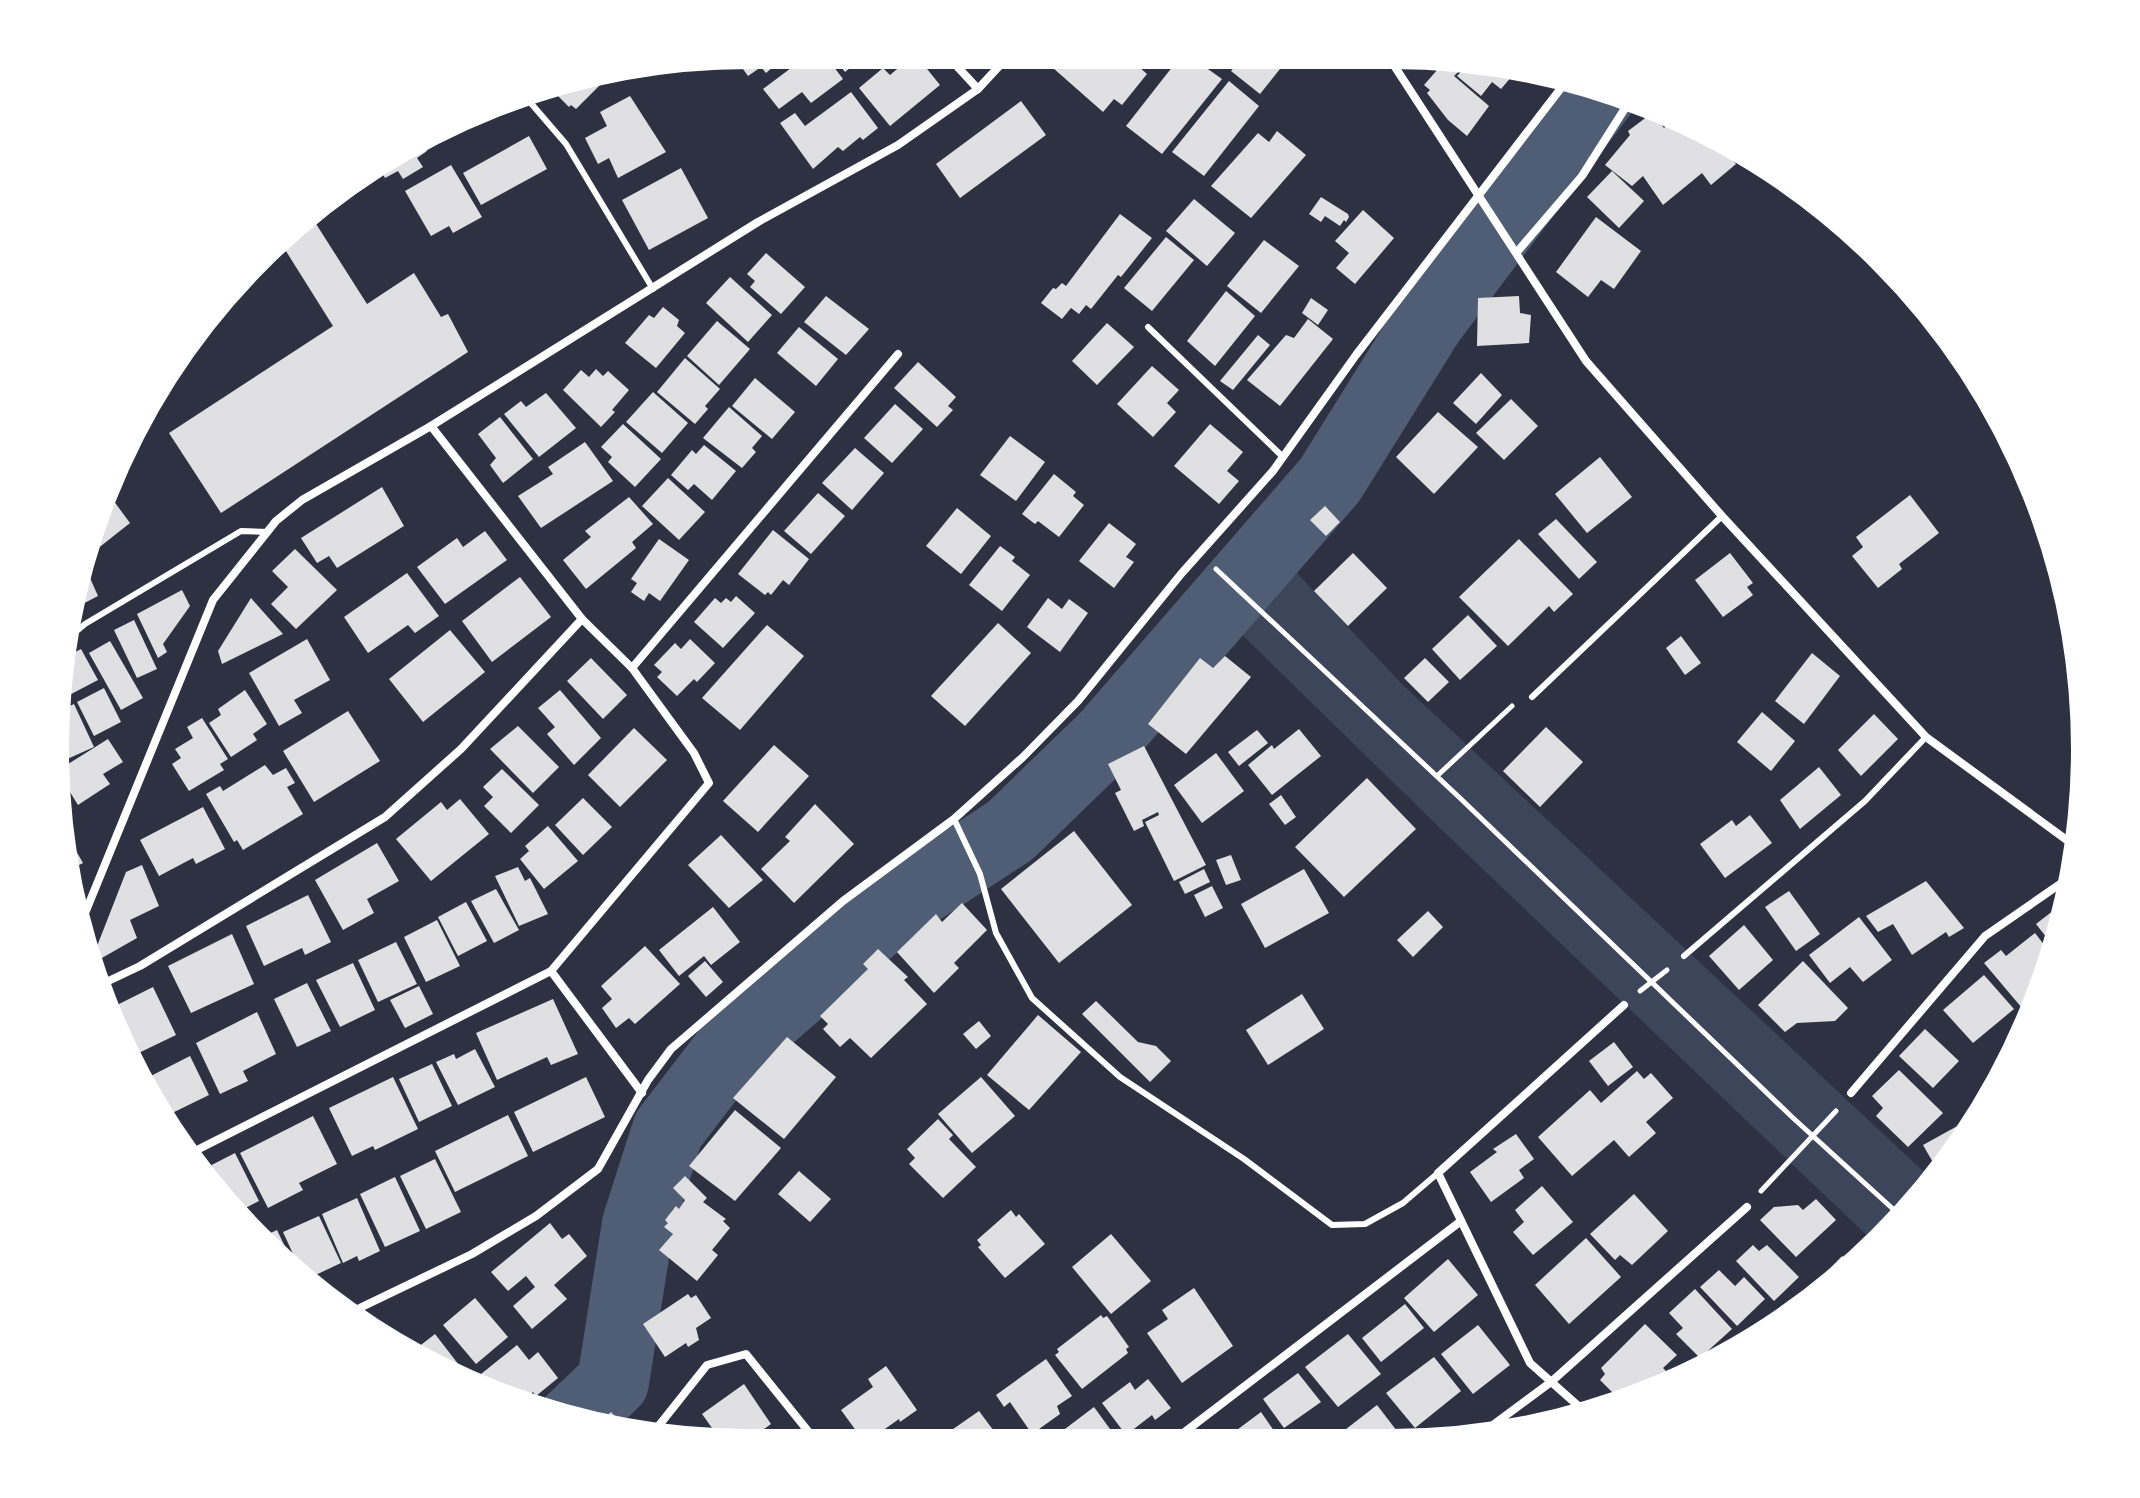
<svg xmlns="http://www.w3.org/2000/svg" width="2140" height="1498" viewBox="0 0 2140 1498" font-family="Helvetica,sans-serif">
<rect width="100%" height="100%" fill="#2d3142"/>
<polygon fill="#3c4559" points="1294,570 1404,686 1937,1184 1878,1246 1446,834 1235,628"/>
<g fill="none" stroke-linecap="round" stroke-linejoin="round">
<polyline stroke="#4f5d75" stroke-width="72" points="569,1424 613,1382 638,1224 668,1130 727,1053 898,904 1010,831 1106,738 1330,480 1429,321 1602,92"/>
</g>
<g fill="#e0e0e3">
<polygon points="749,50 785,50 788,54 766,73 761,67 748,76 731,52"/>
<polygon points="815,50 821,50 843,79 811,103 802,92 779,109 763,89"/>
<polygon points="828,50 872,50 845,72"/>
<polygon points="1052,50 1143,50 1149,55 1139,67 1147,74 1122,105 1114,99 1103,112 1044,60"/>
<polygon points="1248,50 1295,50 1260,94 1231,71"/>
<polygon points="1184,52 1222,79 1162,154 1126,126"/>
<polygon points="915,54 940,85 890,126 859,88 883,68 890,75"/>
<polygon points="1453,56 1499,61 1512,76 1501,89 1492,82 1481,96 1457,76 1461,72 1448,61"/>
<polygon points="1445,61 1458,72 1454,76 1489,106 1467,136 1448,120 1427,93 1430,90 1424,85"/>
<polygon points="1520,63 1528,64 1543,69 1538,76"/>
<polygon points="603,69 600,73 606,79 576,109 571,105 569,107 546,84 568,74"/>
<polygon points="1229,81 1259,106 1204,176 1172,152"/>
<polygon points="851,92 878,128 863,140 860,137 843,151 838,147 813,169 780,123 795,113 805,126"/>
<polygon points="630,96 666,152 618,178 609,158 598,164 585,138 607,126 600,112"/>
<polygon points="1021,101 1046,135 960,198 936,164"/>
<polygon points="1652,113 1664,128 1674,119 1710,132 1736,164 1711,185 1702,173 1663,205 1643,176 1632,186 1605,165 1630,135 1628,131"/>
<polygon points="1277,131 1306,155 1251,218 1211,186 1258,133 1269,142"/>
<polygon points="529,136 547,169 481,205 463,173"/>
<polygon points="421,140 427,151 417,158 423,167 403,179 398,171 385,178 376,161"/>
<polygon points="451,165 482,217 453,233 449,226 431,236 405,191"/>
<polygon points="681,168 708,218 649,250 622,200"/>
<polygon points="358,170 365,181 311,216 367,304 414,273 441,317 448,314 468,352 221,513 169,433 333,326 279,240"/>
<polygon points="1612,171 1644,201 1619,228 1587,197"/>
<polygon points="1321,197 1348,214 1349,217 1346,222 1344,220 1340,226 1325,216 1321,222 1309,214"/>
<polygon points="1194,199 1235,233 1207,266 1166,231"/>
<polygon points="1363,210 1394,238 1355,284 1336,268 1349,253 1335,241"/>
<polygon points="1120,214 1152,238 1121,277 1118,275 1091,309 1086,305 1079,314 1071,308 1062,319 1041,303 1053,288 1056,289 1062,283 1066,286"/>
<polygon points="1596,217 1641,251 1614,289 1601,280 1588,297 1556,272"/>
<polygon points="1166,237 1194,260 1152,311 1124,288"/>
<polygon points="1264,240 1299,266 1261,313 1227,286"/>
<polygon points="766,253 805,287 781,314 750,287 755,281 747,274"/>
<polygon points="730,277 772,315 748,342 706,303"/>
<polygon points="1226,291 1255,316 1215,366 1187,341"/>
<polygon points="826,296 869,329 846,355 804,322"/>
<polygon points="1519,296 1520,313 1531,315 1529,343 1477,346 1478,298"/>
<polygon points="1311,298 1328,310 1318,325 1302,313"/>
<polygon points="663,307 679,320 677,326 685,333 656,368 625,343 649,315 654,318"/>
<polygon points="1308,319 1333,339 1280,406 1247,380 1286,335 1294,338"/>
<polygon points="717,321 750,349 719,385 687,356"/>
<polygon points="1107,323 1134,347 1097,385 1072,361"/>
<polygon points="799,327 838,359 816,386 777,353"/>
<polygon points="1258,335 1270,345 1233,390 1220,381"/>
<polygon points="685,358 720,389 705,406 708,409 695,424 657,392"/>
<polygon points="918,362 956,397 948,406 953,410 937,427 894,388"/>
<polygon points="1152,366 1179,390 1167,403 1176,412 1153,437 1117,404"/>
<polygon points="596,369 603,376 608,371 629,390 612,410 615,412 601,427 563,390 581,370 589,377"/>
<polygon points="1481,373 1502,395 1476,424 1453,403"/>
<polygon points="755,378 795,412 772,439 732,406"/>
<polygon points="653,392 688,423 662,453 626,422"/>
<polygon points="546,393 576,428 539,457 504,414 521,401 526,407"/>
<polygon points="1511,399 1538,426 1504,460 1476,433"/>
<polygon points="895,404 923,429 892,463 864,438"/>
<polygon points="729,407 762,436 752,448 756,452 742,468 703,438"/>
<polygon points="1438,412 1478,447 1434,494 1396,457"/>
<polygon points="500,417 533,459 503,483 490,465 496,458 478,434"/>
<polygon points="623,424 661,459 635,487 608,462 612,457 601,447"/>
<polygon points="1210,424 1243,452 1227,471 1239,481 1219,504 1174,466"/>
<polygon points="1010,436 1045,462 1016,501 980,475"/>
<polygon points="585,442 613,481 541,528 518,496 553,474 548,467"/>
<polygon points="704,445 736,471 712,500 694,484 688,490 671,475 692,450 696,454"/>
<polygon points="855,448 884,473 852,510 822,483"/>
<polygon points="1600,457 1632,497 1587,533 1555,494"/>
<polygon points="1054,474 1076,492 1073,496 1084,505 1059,537 1038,521 1035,524 1022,514"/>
<polygon points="668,478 705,512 679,540 642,506"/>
<polygon points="102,485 130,523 82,561 94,515"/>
<polygon points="382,487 404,526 337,568 329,556 317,563 301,538"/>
<polygon points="818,493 845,516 811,554 784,531"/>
<polygon points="1910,495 1939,533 1899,564 1902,569 1878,588 1852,556 1863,547 1856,537"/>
<polygon points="629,497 653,524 632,542 636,548 586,589 563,560 591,537 585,531"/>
<polygon points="1325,506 1340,522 1326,536 1310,520"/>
<polygon points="957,508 991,536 961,574 926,546"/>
<polygon points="1556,519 1597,562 1579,579 1538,534"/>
<polygon points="1109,523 1136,544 1126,557 1134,562 1114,588 1079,561"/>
<polygon points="773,530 809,559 789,585 783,580 771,595 768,592 765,595 738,574"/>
<polygon points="485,531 507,560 445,604 417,567 457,538 463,547"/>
<polygon points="659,539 689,560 660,601 649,593 644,601 631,592 637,583 631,579"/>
<polygon points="1519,539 1573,594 1554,612 1549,606 1508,646 1459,597"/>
<polygon points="1000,546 1015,557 1012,561 1030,575 1002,611 969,585"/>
<polygon points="295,549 337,590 296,629 271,604 288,587 272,571"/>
<polygon points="1353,553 1387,588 1348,626 1314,591"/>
<polygon points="1730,553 1753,583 1747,587 1753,595 1723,617 1695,580"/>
<polygon points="86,569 98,596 71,610 79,573"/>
<polygon points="407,573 439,616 415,633 408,625 368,653 344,617"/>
<polygon points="520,577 551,617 492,662 462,621"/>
<polygon points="182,590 190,606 163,644 167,652 158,658 137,614"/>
<polygon points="736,596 755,613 723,648 694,622 715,598 721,603 726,598 731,602"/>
<polygon points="251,598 283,634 222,664 218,651"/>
<polygon points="1048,598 1062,609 1069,599 1088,613 1060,652 1027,627"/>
<polygon points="1468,615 1497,646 1460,680 1432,649"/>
<polygon points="134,620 157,669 137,678 114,630"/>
<polygon points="998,623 1031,653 965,726 931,696"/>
<polygon points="767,625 804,656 740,730 702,698"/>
<polygon points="450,630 485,672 423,722 389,679"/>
<polygon points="1681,636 1701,663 1685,675 1666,648"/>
<polygon points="307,639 330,680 294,700 302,713 279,726 249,673"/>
<polygon points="690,639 715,663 697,682 694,679 677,696 657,677 662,672 654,665 675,643 681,649"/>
<polygon points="110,641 143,698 121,710 89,653"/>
<polygon points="81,649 98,680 56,702 56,668 68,661 66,657"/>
<polygon points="1812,653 1840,676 1804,724 1775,701"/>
<polygon points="1225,656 1251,677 1186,754 1148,724 1200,658 1213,668"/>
<polygon points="591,658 627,695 603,719 567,681"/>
<polygon points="1425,658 1449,682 1428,702 1404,678"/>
<polygon points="104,688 121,722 94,736 77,702"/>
<polygon points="245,690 267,724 253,734 257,740 231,757 209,723 221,715 218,709"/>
<polygon points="560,690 601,738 574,765 547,734 555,727 538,708"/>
<polygon points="74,704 94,747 65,760 56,741 56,713"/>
<polygon points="348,711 380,761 314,802 283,751"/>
<polygon points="1762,712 1795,741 1771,771 1737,742"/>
<polygon points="1874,714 1898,739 1861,776 1838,750"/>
<polygon points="202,718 228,759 220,764 224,770 189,791 172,764 181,758 175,749 193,738 187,727"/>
<polygon points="518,726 559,767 533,793 490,749"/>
<polygon points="1546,727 1583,762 1540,807 1503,771"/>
<polygon points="634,728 667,760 620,807 588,775"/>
<polygon points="1299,729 1321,756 1272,795 1248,765 1272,745 1274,749"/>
<polygon points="1257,730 1268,743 1239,766 1228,752"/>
<polygon points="108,739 123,762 103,774 110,784 78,805 57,771"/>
<polygon points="774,745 809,776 758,832 723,801"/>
<polygon points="1144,746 1206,865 1174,881 1145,822 1159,815 1158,812 1142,820 1144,826 1134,831 1115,793 1121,790 1108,764"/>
<polygon points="1216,753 1244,791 1202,823 1174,785"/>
<polygon points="265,765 273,775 286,768 295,783 287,787 303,814 243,850 237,840 234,842 206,794 220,786 223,791"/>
<polygon points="1819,767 1841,795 1800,829 1780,800"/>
<polygon points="502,769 539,805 511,833 484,806 493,797 483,787"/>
<polygon points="1367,778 1416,829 1344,897 1295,847"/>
<polygon points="1281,795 1296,817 1285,825 1269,804"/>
<polygon points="583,798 612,827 583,855 555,825"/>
<polygon points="460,799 489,834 431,881 396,839 441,802 447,810"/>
<polygon points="815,804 854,844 794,903 761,869 790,841 785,837"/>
<polygon points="203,807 225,849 196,864 193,858 159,876 140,840"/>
<polygon points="1750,815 1772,843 1725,878 1700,844 1732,820 1736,826"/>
<polygon points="62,826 83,863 66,872 56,841 56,829"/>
<polygon points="548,826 578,861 544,889 520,859 529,851 525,846"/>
<polygon points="1074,831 1132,905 1059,963 1001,889"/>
<polygon points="721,835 763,880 729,908 688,865"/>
<polygon points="377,843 399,881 367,899 374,913 343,930 315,880"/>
<polygon points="1231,855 1241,880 1226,885 1216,860"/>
<polygon points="142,865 159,906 130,920 137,938 93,963 92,959 126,872"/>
<polygon points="518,867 525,881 530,878 548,914 519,926 495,876"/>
<polygon points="1204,869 1210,882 1185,894 1179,882"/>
<polygon points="1304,869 1329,913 1265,948 1241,904"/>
<polygon points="1926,881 1964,928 1949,937 1946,932 1912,955 1893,924 1878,932 1866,916"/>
<polygon points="1212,886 1223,908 1205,917 1194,895"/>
<polygon points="496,889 519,930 494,943 471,901"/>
<polygon points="1789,891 1820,934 1796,951 1765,907"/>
<polygon points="308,895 331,942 305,955 302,948 264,966 246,926"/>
<polygon points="2072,896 2066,929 2058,952 2036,924"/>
<polygon points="466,902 487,941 458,956 438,917"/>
<polygon points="962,903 987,930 954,963 959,968 934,993 897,952 936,914 942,922"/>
<polygon points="713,907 740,942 711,965 704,956 679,976 659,950"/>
<polygon points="1428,911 1443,927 1413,957 1397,940"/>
<polygon points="1859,917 1892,960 1863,982 1850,967 1830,983 1809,955"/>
<polygon points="437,920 460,966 426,982 404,937"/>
<polygon points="1744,925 1773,960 1739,990 1709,956"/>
<polygon points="2035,933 2055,959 2038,1005 2027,1014 1984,963 2001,950 2006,956"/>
<polygon points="232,934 254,984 191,1013 168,966"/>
<polygon points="396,942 417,984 378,1002 358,960"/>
<polygon points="645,946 680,984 635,1024 629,1018 616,1028 602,1008 612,999 601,986"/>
<polygon points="878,949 908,977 904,980 927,1004 871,1058 850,1038 840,1047 823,1029 828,1024 820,1016 868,969 863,964"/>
<polygon points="705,961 723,982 706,997 688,976"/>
<polygon points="1803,961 1848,1008 1835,1021 1797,1023 1785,1032 1758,1005"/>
<polygon points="353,963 375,1010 340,1027 316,980"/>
<polygon points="1984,975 2014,1009 1973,1043 1943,1010"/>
<polygon points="307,983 331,1031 297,1047 274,999"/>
<polygon points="419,986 433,1014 405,1028 390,1000"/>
<polygon points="153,987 176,1035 124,1060 107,1010"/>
<polygon points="1302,994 1324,1029 1268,1065 1246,1030"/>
<polygon points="553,999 578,1054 551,1065 547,1057 497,1080 476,1033"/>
<polygon points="1096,1001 1138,1042 1156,1046 1171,1061 1150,1082 1082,1014"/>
<polygon points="257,1012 276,1054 243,1071 248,1081 220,1094 196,1043"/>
<polygon points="1038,1015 1081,1052 1029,1110 987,1075"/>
<polygon points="979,1021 991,1036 976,1049 963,1034"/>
<polygon points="1925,1029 1959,1061 1933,1088 1899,1056"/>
<polygon points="787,1037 836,1077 784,1139 733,1098"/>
<polygon points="1614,1042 1633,1067 1608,1086 1589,1061"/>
<polygon points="475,1049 495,1087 458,1105 436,1062 454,1054 456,1059"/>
<polygon points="190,1056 209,1095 162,1118 139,1082"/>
<polygon points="432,1064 452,1106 419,1122 399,1079"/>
<polygon points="1899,1070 1943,1113 1908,1147 1876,1116 1883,1108 1872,1096"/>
<polygon points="1637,1071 1644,1079 1651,1073 1673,1098 1646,1122 1656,1133 1629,1157 1614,1140 1572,1176 1538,1137 1590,1090 1601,1103"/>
<polygon points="393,1077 418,1129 375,1150 373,1146 352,1156 329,1108"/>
<polygon points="586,1077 605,1117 533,1152 514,1112"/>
<polygon points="981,1077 1015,1116 972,1153 938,1114"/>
<polygon points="735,1110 781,1148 735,1201 689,1166"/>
<polygon points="508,1115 528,1156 455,1192 435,1151"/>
<polygon points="313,1116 337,1164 299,1183 303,1190 268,1208 240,1153"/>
<polygon points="938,1119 953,1135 949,1139 976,1167 943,1198 909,1164 915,1158 907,1149"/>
<polygon points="1970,1119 1975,1127 1942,1178 1923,1145"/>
<polygon points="1516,1134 1534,1159 1519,1170 1524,1178 1491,1202 1470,1172 1497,1152 1493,1149"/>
<polygon points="235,1153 259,1201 230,1216 198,1172"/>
<polygon points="435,1159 461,1212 426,1229 400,1176"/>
<polygon points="799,1171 831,1199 810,1222 778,1194"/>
<polygon points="685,1176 707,1198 703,1202 726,1219 723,1221 730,1228 712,1250 718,1255 697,1281 659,1250 673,1234 664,1227 668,1223 665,1220 676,1206 679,1209 685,1200 673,1188"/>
<polygon points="395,1177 420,1231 385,1247 360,1194"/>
<polygon points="1542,1186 1573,1222 1533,1255 1513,1232 1524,1222 1515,1210"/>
<polygon points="1634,1194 1668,1231 1632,1265 1620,1255 1615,1260 1590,1234"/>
<polygon points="357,1198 380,1251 359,1261 357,1256 343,1263 322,1214"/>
<polygon points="1816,1199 1836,1220 1796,1257 1760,1220 1774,1207 1798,1205 1803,1210"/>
<polygon points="1011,1210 1016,1217 1019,1214 1045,1244 1005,1278 978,1247 981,1245 977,1240"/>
<polygon points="319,1216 341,1263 305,1280 283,1232"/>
<polygon points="550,1223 562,1239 569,1234 587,1256 554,1285 567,1299 532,1329 513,1306 535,1287 526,1276 508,1291 491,1272"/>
<polygon points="277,1230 300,1278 298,1279 256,1240"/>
<polygon points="1111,1234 1151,1281 1111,1314 1072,1267"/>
<polygon points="1586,1238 1621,1277 1569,1324 1535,1285"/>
<polygon points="1753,1245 1759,1251 1767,1245 1799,1277 1774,1301 1736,1261"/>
<polygon points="1842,1256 1850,1263 1820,1294 1812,1287"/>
<polygon points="1448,1259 1478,1295 1434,1332 1404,1298"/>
<polygon points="1719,1270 1735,1286 1744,1277 1765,1299 1737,1326 1700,1287"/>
<polygon points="1194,1288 1233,1346 1182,1383 1147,1333 1168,1319 1162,1310"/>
<polygon points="1695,1289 1732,1329 1700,1358 1676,1334 1683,1328 1669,1313"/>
<polygon points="688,1294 691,1298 696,1295 711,1318 696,1328 699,1340 688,1347 686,1343 665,1357 643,1324"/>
<polygon points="475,1298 508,1337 476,1364 443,1325"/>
<polygon points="1405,1304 1424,1328 1381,1362 1362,1338"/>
<polygon points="1101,1315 1103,1318 1107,1316 1129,1347 1126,1349 1128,1353 1082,1389 1055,1355 1059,1352 1057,1349"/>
<polygon points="1645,1324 1677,1355 1663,1368 1670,1375 1653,1390 1620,1400 1600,1380 1605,1374 1601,1368"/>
<polygon points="1478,1325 1510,1365 1473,1394 1441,1354"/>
<polygon points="435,1334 479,1391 440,1376 408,1355"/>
<polygon points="1348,1334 1381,1374 1338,1407 1305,1367"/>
<polygon points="517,1345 529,1360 538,1352 558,1378 536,1396 533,1392 516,1405 501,1399 481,1374"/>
<polygon points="1434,1357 1461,1391 1415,1428 1386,1393"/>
<polygon points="1046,1359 1072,1396 1057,1406 1060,1414 1032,1434 1010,1402 1004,1407 996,1395"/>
<polygon points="886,1366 917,1410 900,1422 899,1419 865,1443 841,1410 873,1387 868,1379"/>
<polygon points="1298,1373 1321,1402 1284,1428 1263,1399"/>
<polygon points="1148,1379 1171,1408 1155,1420 1152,1415 1126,1435 1102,1403 1130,1382 1135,1390"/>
<polygon points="744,1384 771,1424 740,1446 725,1446 702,1414"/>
<polygon points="1377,1405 1400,1435 1391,1442 1349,1443 1341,1433"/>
<polygon points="1094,1407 1118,1440 1112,1444 1057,1444 1053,1438"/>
<polygon points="979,1411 1002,1442 997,1445 935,1445 933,1443"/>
<polygon points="611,1412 632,1435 593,1428"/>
<polygon points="1261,1412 1281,1441 1278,1443 1218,1444"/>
</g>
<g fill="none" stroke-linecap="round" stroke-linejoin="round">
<g stroke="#fff" stroke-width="5">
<polyline points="1216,569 1461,799 1792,1117 1904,1219"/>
<polyline points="1437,776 1512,706"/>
<polyline points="1640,991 1667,970"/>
<polyline points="1761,1191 1836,1111"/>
</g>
<g stroke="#fff" stroke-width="6">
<polyline points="523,94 566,144 653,289"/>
<polyline points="1148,327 1283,457"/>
<polyline points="59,646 85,624 241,531 268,532"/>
<polyline points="1532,697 1722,516"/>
<polyline points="954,819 980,874 996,933 1032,998 1120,1077 1244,1159 1332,1225 1365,1224 1403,1203 1438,1173"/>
<polyline points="1684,956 1865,801 1926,737"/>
</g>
<g stroke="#fff" stroke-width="8">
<polyline points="942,50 978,89"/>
<polyline points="1384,50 1586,361 1722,516 1926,737 2079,849"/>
<polyline points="1517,252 1582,176 1629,102"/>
<polyline points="632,668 898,354"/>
<polyline points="81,923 213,600 276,521 302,500 431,426 758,222 898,145 978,89 1014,50"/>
<polyline points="551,971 642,1093"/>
<polyline points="100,985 140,966 385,817 461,749 582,619"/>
<polyline points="1851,1093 1985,936 2076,873"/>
<polyline points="187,1155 551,971 709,783 694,753 632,668 582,619 431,426"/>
<polyline points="343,1316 472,1254 536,1216 598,1169 648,1080 671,1049 843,901 954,819 1023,757 1078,701 1181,574 1273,471 1356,355 1568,79"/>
<polyline points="1584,1411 1530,1363 1438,1173 1624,1005"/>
<polyline points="649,1438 707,1365 746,1354 820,1446"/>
<polyline points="1470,1442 1551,1382 1747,1207"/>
<polyline points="1169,1444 1461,1221"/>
</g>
</g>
<path d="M0 0H2140V1498H0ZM749 64H1391A685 685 0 0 1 2076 749V749A685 685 0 0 1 1391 1434H749A685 685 0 0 1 64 749V749A685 685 0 0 1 749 64Z" fill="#fff" fill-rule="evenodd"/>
<path fill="none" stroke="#fff" stroke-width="10" d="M749 64H1391A685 685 0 0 1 2076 749V749A685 685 0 0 1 1391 1434H749A685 685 0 0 1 64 749V749A685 685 0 0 1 749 64Z"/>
</svg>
